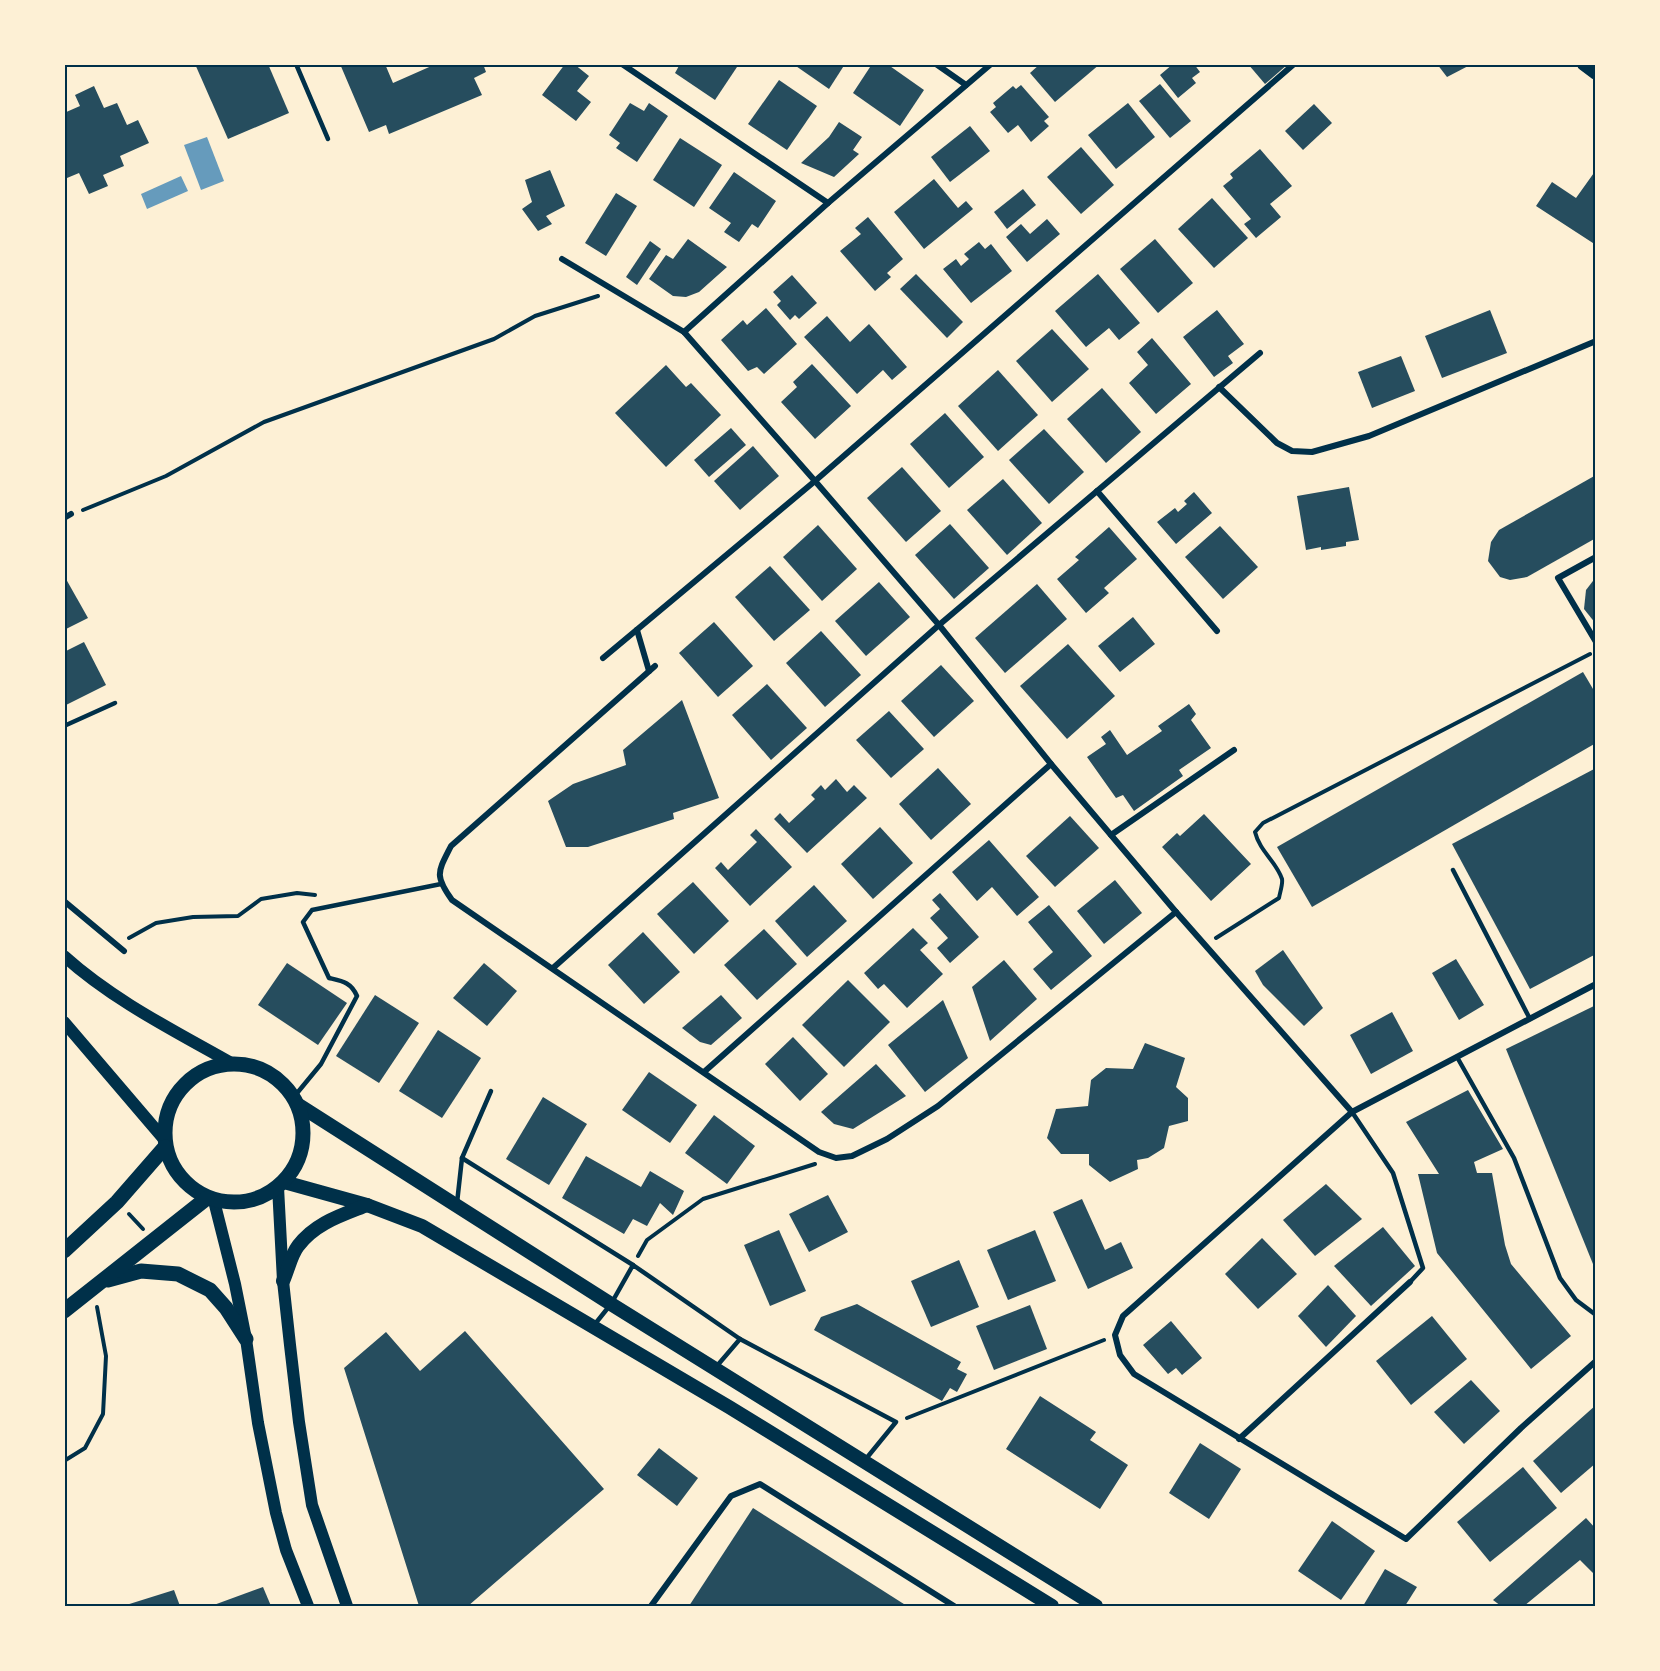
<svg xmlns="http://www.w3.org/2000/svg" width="1660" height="1671" viewBox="0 0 1660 1671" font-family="'PT Sans',sans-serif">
<rect width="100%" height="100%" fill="#fdf0d5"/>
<g fill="#669bbc">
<polygon points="207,137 224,181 201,190 184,145"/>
<polygon points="181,176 188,191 147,209 141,194"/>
</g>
<g fill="#264d5e">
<polygon points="195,64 268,64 289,113 228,139"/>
<polygon points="340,64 385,64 393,83 436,64 483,64 486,72 474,78 482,95 389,134 386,125 369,132"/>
<polygon points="565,64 574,64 589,76 577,91 591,102 576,121 542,95"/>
<polygon points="680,64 739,64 715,100 675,73"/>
<polygon points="793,64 845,64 829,89"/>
<polygon points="872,64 887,64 924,90 900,126 853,93"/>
<polygon points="1040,64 1100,64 1055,102 1030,73"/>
<polygon points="1173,64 1194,64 1200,72 1192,78 1196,83 1178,98 1160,75"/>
<polygon points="1248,64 1288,64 1265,84"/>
<polygon points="1437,64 1472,64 1447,77"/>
<polygon points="779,80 817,106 787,150 748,124"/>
<polygon points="1160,84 1191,121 1170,138 1139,101"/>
<polygon points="1021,85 1049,117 1044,121 1049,126 1031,142 1018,125 1008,133 990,112 996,107 993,103 1013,86 1016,89"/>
<polygon points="94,86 104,108 117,103 127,125 138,120 149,143 120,156 124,166 103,175 108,186 89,194 79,173 67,178 64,173 64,113 80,106 75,95"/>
<polygon points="630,103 644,111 649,103 668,116 637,162 616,148 620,143 609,135"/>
<polygon points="1128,103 1155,137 1116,169 1088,135"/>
<polygon points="1314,104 1332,123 1303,150 1285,131"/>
<polygon points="839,122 862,137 853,150 859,154 834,177 801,163 829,137"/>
<polygon points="970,126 990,151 950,182 931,157"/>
<polygon points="680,138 722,165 694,207 653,180"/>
<polygon points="1081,147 1114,185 1081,214 1047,177"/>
<polygon points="1260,149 1292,186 1270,204 1281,217 1256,238 1244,224 1251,219 1223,186 1233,178 1230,174"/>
<polygon points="550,170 565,206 546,216 552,224 538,231 522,209 532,202 525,180"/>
<polygon points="1596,170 1596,245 1536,206 1552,182 1576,198"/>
<polygon points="734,172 776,201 758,228 752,224 739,242 724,232 731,223 709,208"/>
<polygon points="934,179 958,208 966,201 973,209 924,249 894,212"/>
<polygon points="1023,189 1036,205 1007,229 994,212"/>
<polygon points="616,193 637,206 606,256 585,243"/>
<polygon points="1212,198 1248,238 1214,268 1178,229"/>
<polygon points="868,217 903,259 887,273 891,277 875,291 840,251 861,234 855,228"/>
<polygon points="1047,219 1060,234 1027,262 1006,237 1021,224 1030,234"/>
<polygon points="688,239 727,267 699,292 686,297 673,296 649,279 666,255 673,259"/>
<polygon points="1155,239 1193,283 1158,313 1120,269"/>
<polygon points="650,241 661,249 637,285 626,277"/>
<polygon points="979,242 985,249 991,244 1012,271 971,303 943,269 956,259 961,266 969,259 964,254"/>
<polygon points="916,274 963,322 947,338 900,289"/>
<polygon points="1098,274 1140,323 1119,340 1109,328 1086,347 1055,311"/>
<polygon points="792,275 817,303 799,319 795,315 790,320 777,305 781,301 773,292"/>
<polygon points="766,308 797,344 764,374 757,367 748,371 721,340 743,320 747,325"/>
<polygon points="1217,310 1244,344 1228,356 1233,363 1214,377 1183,337"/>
<polygon points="1490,310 1507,353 1442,378 1425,336"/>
<polygon points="827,316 850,342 869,324 907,367 892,380 883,370 857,394 804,337"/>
<polygon points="1052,329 1089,369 1052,402 1016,361"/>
<polygon points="1152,338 1191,384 1156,414 1129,383 1148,365 1137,352"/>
<polygon points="1401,356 1415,391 1372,408 1358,372"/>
<polygon points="812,364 851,406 815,439 781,402 797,387 793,382"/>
<polygon points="666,365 686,387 691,383 721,415 666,467 615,413"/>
<polygon points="998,370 1038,415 998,451 958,406"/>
<polygon points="1102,388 1141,432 1106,463 1067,419"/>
<polygon points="945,413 984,457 949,488 910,444"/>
<polygon points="731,428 746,445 709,477 694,460"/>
<polygon points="1044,429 1084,472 1049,504 1009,460"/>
<polygon points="753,446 779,476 740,510 714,481"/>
<polygon points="902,467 941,511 906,542 867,498"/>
<polygon points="1596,475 1596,538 1527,577 1510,580 1500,577 1488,561 1491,542 1499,530"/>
<polygon points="1003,479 1042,523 1007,555 967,510"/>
<polygon points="1349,487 1359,540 1346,542 1346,546 1321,550 1321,547 1306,550 1297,496"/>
<polygon points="1194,492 1212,513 1176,544 1157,522 1175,508 1178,512 1187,504 1184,501"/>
<polygon points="950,524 989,568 954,599 915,555"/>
<polygon points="818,525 857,569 822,601 783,557"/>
<polygon points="1220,526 1258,567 1223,599 1185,557"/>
<polygon points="1109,527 1137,559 1104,588 1109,593 1086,613 1057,579 1079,560 1075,557"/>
<polygon points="770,566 810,610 774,641 735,597"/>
<polygon points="1596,577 1596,624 1584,609 1586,590"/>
<polygon points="66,579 88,618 64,630 64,580"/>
<polygon points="879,582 910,617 866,656 835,621"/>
<polygon points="1037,584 1067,619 1005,673 975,638"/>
<polygon points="1133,617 1155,644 1120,672 1098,646"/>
<polygon points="714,622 753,666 718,697 679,653"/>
<polygon points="821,631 861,675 825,707 786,663"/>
<polygon points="84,642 106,685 64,706 64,652"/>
<polygon points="1068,644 1115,696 1067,739 1020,686"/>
<polygon points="941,665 974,701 934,737 901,701"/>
<polygon points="1583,672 1596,694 1596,743 1312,907 1277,847"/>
<polygon points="767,684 807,728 771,760 732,715"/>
<polygon points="682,700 719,798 673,813 674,819 588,847 566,847 548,801 573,784 626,765 623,750"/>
<polygon points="1189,704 1196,714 1191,720 1211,748 1179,770 1183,776 1134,811 1123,795 1116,798 1087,757 1106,744 1101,737 1110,730 1127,755 1162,731 1158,726"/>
<polygon points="889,711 924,749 891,778 856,740"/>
<polygon points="938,768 971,804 931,840 899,804"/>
<polygon points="1596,768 1596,954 1530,989 1452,844"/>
<polygon points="836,779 847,792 854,785 867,798 807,853 774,819 780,813 789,823 815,799 811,795 821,785 825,790"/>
<polygon points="1204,814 1251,864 1211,901 1162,847 1177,833 1180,836"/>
<polygon points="1070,816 1099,848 1055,887 1026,856"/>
<polygon points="880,827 913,863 873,899 841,864"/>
<polygon points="756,829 792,867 750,906 715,868 721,862 728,870 757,842 750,835"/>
<polygon points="989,840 1039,897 1017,916 992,887 977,901 952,872"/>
<polygon points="1115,880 1142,913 1104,944 1077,911"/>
<polygon points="693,882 729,921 694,954 657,914"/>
<polygon points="814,885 847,921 807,957 775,921"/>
<polygon points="940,893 979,937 950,963 937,948 948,938 930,918 940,909 932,900"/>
<polygon points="1049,905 1092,956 1051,990 1033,969 1053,952 1028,922"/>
<polygon points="913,928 928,943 920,950 943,974 907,1008 884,984 878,989 864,973"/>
<polygon points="764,929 797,964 757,1000 724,965"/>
<polygon points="643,932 680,972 644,1004 608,965"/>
<polygon points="1283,950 1323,1008 1304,1026 1263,985 1255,971"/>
<polygon points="1456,959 1484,1005 1459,1020 1432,973"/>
<polygon points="1004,960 1037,999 990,1041 972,987"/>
<polygon points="287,963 347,1003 318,1045 258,1005"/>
<polygon points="484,963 517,991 487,1026 453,998"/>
<polygon points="848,980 890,1022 844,1067 802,1025"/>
<polygon points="375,995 419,1023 379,1083 336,1056"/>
<polygon points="721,995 742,1018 711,1045 700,1042 682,1028"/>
<polygon points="943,1000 968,1058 925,1092 888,1045"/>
<polygon points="1596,1005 1596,1269 1595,1269 1506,1049"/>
<polygon points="1392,1012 1413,1051 1371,1074 1350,1035"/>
<polygon points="438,1030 481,1058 442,1118 399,1091"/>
<polygon points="793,1037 828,1074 800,1101 765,1064"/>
<polygon points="1145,1043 1185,1058 1176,1087 1188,1098 1188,1121 1169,1126 1164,1148 1148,1158 1137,1160 1138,1169 1110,1182 1089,1165 1089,1154 1061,1154 1047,1138 1056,1109 1088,1106 1091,1080 1106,1068 1133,1069"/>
<polygon points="876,1064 906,1096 853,1129 834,1124 821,1112"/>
<polygon points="649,1072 697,1105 670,1143 622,1110"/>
<polygon points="1468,1090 1503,1149 1474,1162 1477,1173 1492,1173 1505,1245 1511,1264 1571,1336 1531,1369 1437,1253 1418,1174 1439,1174 1406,1122"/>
<polygon points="543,1097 587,1124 549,1185 506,1159"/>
<polygon points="714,1115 755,1146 727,1184 685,1153"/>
<polygon points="586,1156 641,1187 650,1171 684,1191 673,1215 660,1203 647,1226 633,1219 624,1234 562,1198"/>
<polygon points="1326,1184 1362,1219 1315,1256 1283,1220"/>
<polygon points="828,1195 848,1232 809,1252 789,1214"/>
<polygon points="1082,1199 1105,1250 1121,1242 1133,1268 1088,1289 1053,1212"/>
<polygon points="1383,1227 1415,1266 1371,1306 1334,1266"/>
<polygon points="779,1230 806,1291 770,1306 744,1245"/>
<polygon points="1035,1230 1056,1281 1008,1300 987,1250"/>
<polygon points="1262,1238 1297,1274 1258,1309 1225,1274"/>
<polygon points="959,1260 979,1307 931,1327 911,1281"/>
<polygon points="1328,1285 1356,1316 1326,1347 1298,1316"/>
<polygon points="857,1304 961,1362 957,1369 967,1374 957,1392 950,1388 942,1401 814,1330 821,1317"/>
<polygon points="1030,1305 1047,1349 994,1370 976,1326"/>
<polygon points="1432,1316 1467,1359 1411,1405 1376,1361"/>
<polygon points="1171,1321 1202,1358 1182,1375 1176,1368 1168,1374 1143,1345"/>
<polygon points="465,1331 604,1489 468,1606 419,1606 344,1368 386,1332 420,1371"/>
<polygon points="1471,1380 1500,1411 1464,1444 1434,1412"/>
<polygon points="1040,1396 1096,1432 1090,1440 1128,1465 1100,1509 1006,1449"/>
<polygon points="1596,1405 1596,1463 1561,1493 1533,1461"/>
<polygon points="1200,1443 1241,1469 1209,1519 1169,1493"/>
<polygon points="659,1448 698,1478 677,1506 637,1475"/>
<polygon points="1523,1467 1557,1508 1490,1562 1457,1522"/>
<polygon points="753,1508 907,1606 689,1606"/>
<polygon points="1586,1518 1596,1529 1596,1571 1593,1573 1580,1560 1524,1606 1501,1606 1493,1600"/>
<polygon points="1332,1521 1375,1551 1341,1600 1298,1571"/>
<polygon points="1385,1569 1417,1587 1405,1606 1363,1606"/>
<polygon points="263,1587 271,1606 211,1606"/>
<polygon points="174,1590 180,1606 123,1606"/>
</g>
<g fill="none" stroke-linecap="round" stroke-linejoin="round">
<g stroke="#003049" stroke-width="4">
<polyline points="83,510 166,476 264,422 494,339 535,316 598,296"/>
<polyline points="129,938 156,923 193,917 238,916 261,899 297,893 315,895"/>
<path d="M1216,938l63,-40c1,-6 4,-14 3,-19 -6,-18 -22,-27 -27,-47l8,-9 327,-169"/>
<polyline points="129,1214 143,1229"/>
<polyline points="638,1256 647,1240 703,1199 815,1164"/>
<polyline points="907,1418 1104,1340"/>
<polyline points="64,1461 85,1448 103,1414 106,1356 97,1307"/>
</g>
<g stroke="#003049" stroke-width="4.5">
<polyline points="296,64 328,139"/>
<polyline points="64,726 115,703"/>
<polyline points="1453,870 1530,1019"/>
<polyline points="1457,1057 1514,1158 1560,1278 1576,1300 1596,1315"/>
<path d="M293,1098l28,-34 36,-68c-6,-14 -15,-15 -28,-18l-26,-56 9,-12 129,-26"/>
<polyline points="1352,1112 1393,1173 1423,1268 1410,1282"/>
<polyline points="462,1158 633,1265"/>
<polyline points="457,1203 462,1158 491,1091"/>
<polyline points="595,1324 611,1304 633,1265 740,1339 896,1422 865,1460"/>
<polyline points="716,1367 740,1339"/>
</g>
<g stroke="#003049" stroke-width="6">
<polyline points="622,64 828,203"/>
<polyline points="936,64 966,85"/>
<polyline points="562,259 684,332 815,481 939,625 1051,764 1176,912 1352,1112"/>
<polyline points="684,332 828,203 991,64"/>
<polyline points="1219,387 1277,443 1292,451 1312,452 1369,436 1596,341"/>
<polyline points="1097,491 1217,631"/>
<polyline points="64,518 71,514"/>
<polyline points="1596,557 1558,578 1596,642"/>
<polyline points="637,630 649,671"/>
<polyline points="603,658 815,481 1294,64"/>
<path d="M655,666l-204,180c-13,26 -17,29 1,54l367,252 17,6 16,-2 35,-17 51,-33 238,-194"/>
<polyline points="1111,835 1234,750"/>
<polyline points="64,901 124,951"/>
<polyline points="553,968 939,625 1260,353"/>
<polyline points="1596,984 1352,1112 1123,1316 1115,1335 1120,1355 1134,1374 1406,1539 1521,1428 1596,1361"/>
<polyline points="704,1072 1051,764"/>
<polyline points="1239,1439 1410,1282"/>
<polyline points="651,1606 731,1496 760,1484 954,1606"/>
</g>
<g stroke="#003049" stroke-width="12">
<path d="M64,956c50,45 111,75 169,108"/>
<polyline points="64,1022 163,1138"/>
<polyline points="278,1187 283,1281 290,1345 299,1422 312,1505 347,1606"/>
<polyline points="214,1201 235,1284 246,1339 258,1423 276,1513 286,1550 308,1606"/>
</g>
<g stroke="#003049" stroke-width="14">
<polyline points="1584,64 1596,73"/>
<polyline points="297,1104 611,1304 1096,1606"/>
<polyline points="284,1182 367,1205 422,1226 729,1407 1052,1606"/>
<path d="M283,1281c5,-11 8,-26 15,-35 17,-23 44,-31 69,-41"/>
</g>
<g stroke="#003049" stroke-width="15">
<circle cx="234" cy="1133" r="69"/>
<polyline points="64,1251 117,1202 165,1147"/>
<polyline points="108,1280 141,1271 178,1274 210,1290 226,1308 246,1339"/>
<polyline points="64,1311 207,1198"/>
</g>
</g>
<rect width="1660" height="1671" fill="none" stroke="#fdf0d5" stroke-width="132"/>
<rect x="66" y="66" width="1528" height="1539" fill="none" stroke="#003049" stroke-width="2"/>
</svg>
